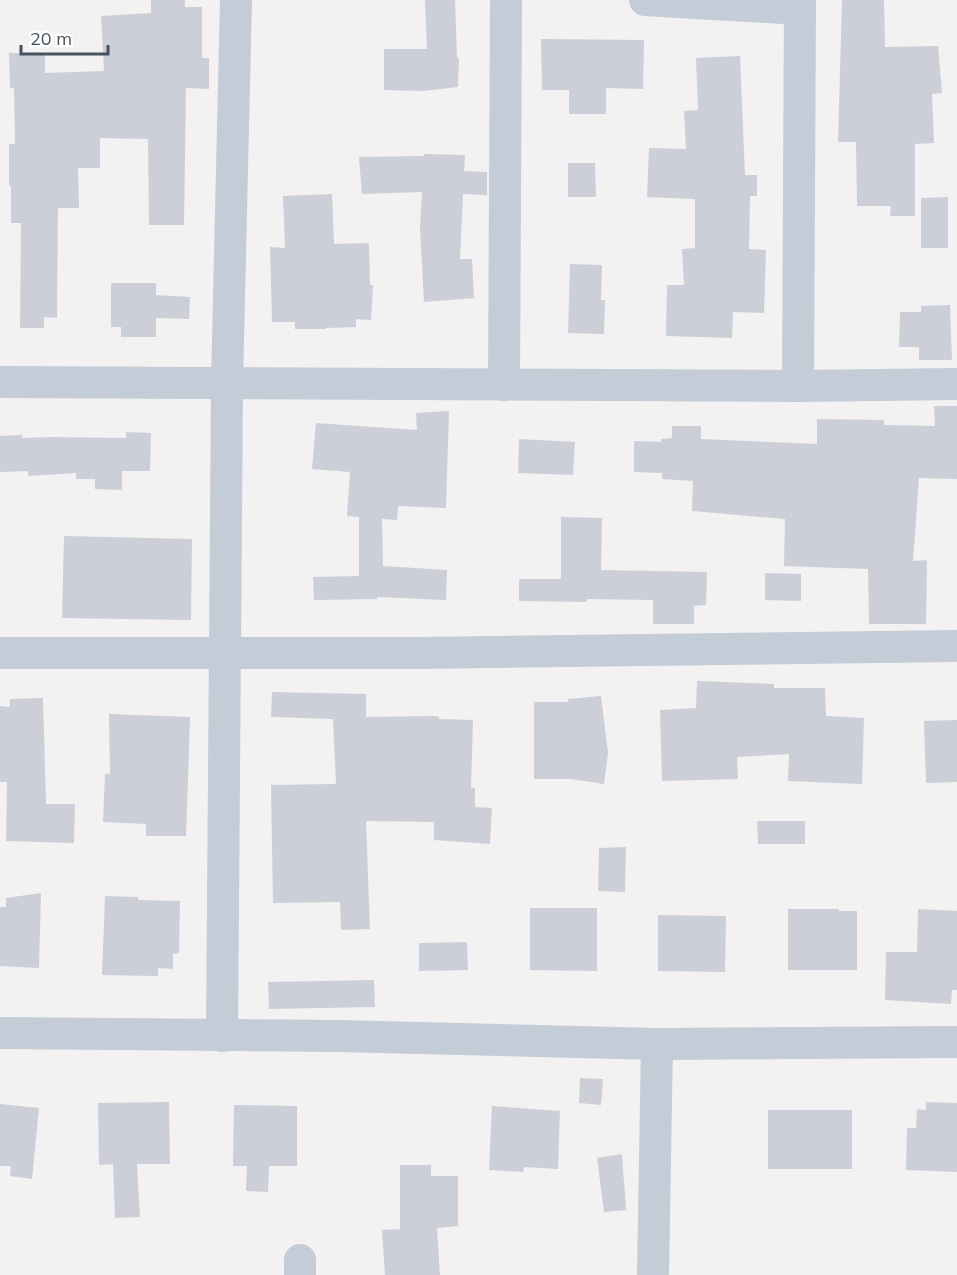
<svg xmlns="http://www.w3.org/2000/svg" width="957" height="1275" viewBox="0 0 957 1275" font-family="Mulish,sans-serif">
<rect width="100%" height="100%" fill="#f3f1f1"/>
<g fill="#cccfd7">
<polygon points="151,0 185,0 185,7 202,7 202,58 209,58 209,89 186,88 184,225 149,225 148,139 100,138 100,168 78,168 79,208 58,208 57,318 44,317 44,328 20,328 21,223 11,223 11,186 9,186 9,144 15,144 14,88 10,88 9,53 45,53 45,73 104,71 101,16 151,13"/>
<polygon points="425,0 455,0 457,58 459,58 458,87 423,91 384,90 384,49 427,49"/>
<polygon points="842,0 884,0 885,47 938,46 942,93 932,94 934,143 915,144 915,216 890,216 891,206 857,206 856,142 838,142"/>
<polygon points="541,39 644,40 643,89 606,88 606,114 569,114 569,90 542,90"/>
<polygon points="740,56 745,175 757,175 757,196 750,196 749,249 766,250 764,313 733,312 732,338 666,336 667,285 684,285 682,249 695,248 695,199 647,197 649,148 686,149 684,111 698,110 696,58"/>
<polygon points="424,154 465,155 464,171 487,172 487,195 463,194 460,259 472,259 474,298 424,302 420,228 422,192 362,194 359,157 424,156"/>
<polygon points="568,163 595,163 596,197 568,197"/>
<polygon points="332,194 334,244 369,243 370,285 373,285 371,320 356,319 356,327 326,328 326,329 295,329 295,322 272,322 270,247 285,248 283,196"/>
<polygon points="948,197 948,248 921,248 921,198"/>
<polygon points="570,264 602,265 601,300 605,300 604,334 568,333"/>
<polygon points="111,283 156,283 156,295 190,297 189,319 156,318 156,337 121,337 121,327 111,327"/>
<polygon points="950,305 952,360 919,360 919,347 899,347 900,312 921,312 921,306"/>
<polygon points="934,406 957,406 957,479 919,478 913,561 927,560 926,624 869,624 868,569 784,566 785,519 692,511 693,481 662,479 662,473 634,472 634,441 661,442 661,439 672,438 672,426 701,426 701,439 817,444 817,419 884,420 884,425 935,426"/>
<polygon points="449,411 446,508 398,506 397,520 382,519 383,566 447,570 446,600 377,597 377,599 314,600 313,577 359,576 359,517 347,516 350,472 312,469 316,423 417,430 416,413"/>
<polygon points="126,432 151,433 150,471 122,471 122,490 95,489 95,479 76,479 76,473 28,476 28,471 0,472 0,436 22,435 22,438 51,437 126,438"/>
<polygon points="519,439 575,442 573,475 518,473"/>
<polygon points="561,517 602,518 601,570 707,572 706,605 694,606 694,624 653,624 653,600 587,599 587,602 519,601 519,579 561,579"/>
<polygon points="64,536 192,539 191,620 62,618"/>
<polygon points="765,573 801,574 801,601 765,600"/>
<polygon points="697,681 774,684 774,688 825,688 826,716 864,718 862,784 788,781 789,754 737,757 738,779 662,781 660,710 696,708"/>
<polygon points="272,692 366,694 366,717 434,716 439,717 439,719 473,720 471,788 475,788 475,807 492,808 490,844 434,840 434,822 366,821 370,929 341,930 340,902 273,903 271,785 336,784 333,719 271,717"/>
<polygon points="601,696 608,753 604,784 571,779 534,779 534,702 568,702 568,699"/>
<polygon points="43,698 46,804 75,804 74,843 6,841 7,782 0,782 0,706 10,707 10,699"/>
<polygon points="109,714 190,717 186,836 146,836 146,824 103,822 105,774 110,774"/>
<polygon points="957,720 957,782 926,783 924,721"/>
<polygon points="757,821 805,821 805,844 758,844"/>
<polygon points="626,847 625,892 598,891 599,848"/>
<polygon points="41,893 39,968 0,966 0,907 6,907 6,898"/>
<polygon points="105,896 138,897 138,900 180,901 179,953 173,954 173,969 158,968 158,976 102,975"/>
<polygon points="530,908 597,908 597,971 530,970"/>
<polygon points="788,909 839,909 839,911 857,911 857,970 788,970"/>
<polygon points="918,909 957,911 957,990 952,990 951,1004 885,1000 886,952 917,952"/>
<polygon points="658,915 726,916 725,972 658,971"/>
<polygon points="467,942 468,970 419,971 419,943"/>
<polygon points="374,980 375,1007 269,1009 268,982"/>
<polygon points="580,1078 603,1079 601,1105 579,1103"/>
<polygon points="169,1102 170,1164 137,1164 140,1217 115,1218 113,1164 99,1165 98,1103"/>
<polygon points="926,1102 957,1103 957,1172 906,1170 907,1128 916,1128 917,1109 926,1110"/>
<polygon points="0,1104 39,1108 32,1179 10,1176 11,1166 0,1166"/>
<polygon points="234,1105 297,1106 297,1166 269,1166 268,1192 246,1191 247,1166 233,1166"/>
<polygon points="492,1106 560,1111 558,1169 524,1167 523,1172 489,1170"/>
<rect x="768" y="1110" width="84" height="59"/>
<polygon points="622,1154 626,1210 604,1212 597,1158"/>
<polygon points="400,1165 431,1165 431,1176 458,1176 458,1226 437,1228 440,1275 385,1275 382,1230 400,1229"/>
</g>
<g fill="none" stroke-linecap="round" stroke-linejoin="round">
<g stroke="#c3ccd7" stroke-width="32">
<polyline points="645,0 800,9"/>
<polyline points="0,382 798,386 957,384"/>
<polyline points="504,385 506,0"/>
<polyline points="798,386 800,0"/>
<polyline points="0,653 418,653 957,646"/>
<polyline points="0,1033 339,1036 657,1044 957,1042"/>
<polyline points="222,1036 227,383 236,0"/>
<polyline points="300,1260 300,1275"/>
<polyline points="653,1275 657,1044"/>
</g>
</g>
<path d="M21 45v9h87v-9" fill="none" stroke="#465361" stroke-width="3"/>
<text x="30" y="45" font-size="18" fill="#465361" stroke="#ffffff" stroke-width="4.5" paint-order="stroke">20 m</text>
</svg>
